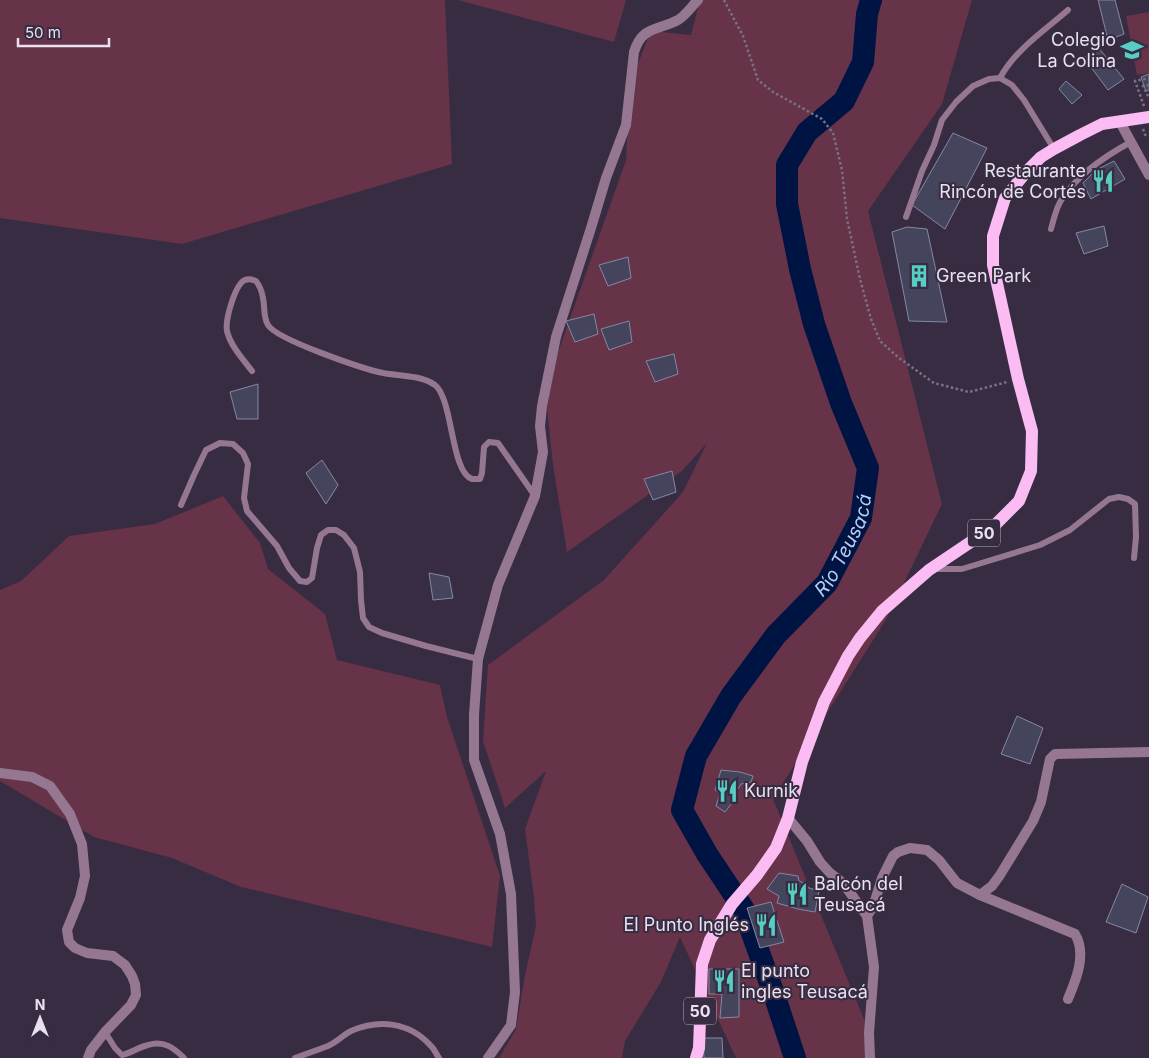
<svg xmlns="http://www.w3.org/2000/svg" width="1149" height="1058" viewBox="0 0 1149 1058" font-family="Inter,sans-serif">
<rect width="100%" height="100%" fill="#372c42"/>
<g fill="#663348">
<polygon points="0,0 445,0 452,164 182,244 0,218"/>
<polygon points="458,0 626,0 614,42"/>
<polygon points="700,0 972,0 942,104 868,211 942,504 887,618 773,799 873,1041 875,1058 736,1058 680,937 661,982 625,1041 622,1058 499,1058 516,1029 525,975 536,926 534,898 525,829 546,771 505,808 483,741 488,665 604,580 683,492 707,443 682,471 567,552 553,465 545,389 626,160 630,83 651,31 691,35"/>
<polygon points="1149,12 1149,73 1137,75 1126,16"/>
<polygon points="223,496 260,543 268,569 325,614 337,660 440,685 447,717 500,876 492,947 241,887 172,858 94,837 0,781 0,590 21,581 69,536 155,524"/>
</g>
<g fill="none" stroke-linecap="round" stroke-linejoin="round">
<path stroke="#001443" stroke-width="22" id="s1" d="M795,1058l-20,-61 -32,-89 -36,-54 -25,-44 14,-54 35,-60 45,-61 51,-52 34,-65 7,-50 -27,-65 -27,-79 -14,-55 -13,-65v-39l20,-33 37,-31 19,-39 4,-48 4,-14"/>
</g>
<g fill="#44445d" stroke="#8688a3">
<polygon points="1098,0 1115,0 1124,34 1108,40"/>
<polygon points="1098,47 1124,79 1108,90 1084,58"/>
<polygon points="1149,74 1149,90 1146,91 1141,77"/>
<polygon points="1066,81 1082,95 1072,104 1059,89"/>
<polygon points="953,133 987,148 945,229 912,205"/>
<polygon points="1114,161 1125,179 1091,199 1083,183 1096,170"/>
<polygon points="1104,226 1108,246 1084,254 1076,233"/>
<polygon points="907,227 927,229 947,322 909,321 892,232"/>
<polygon points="628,257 631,278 608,286 599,265"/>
<polygon points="594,314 598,334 575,342 566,321"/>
<polygon points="629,321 632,342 609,350 601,329"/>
<polygon points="674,354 678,374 655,382 646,361"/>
<polygon points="258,384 258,419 237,419 230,392"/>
<polygon points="322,460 338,485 326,504 306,473"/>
<polygon points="672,471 676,492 653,500 644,479"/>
<polygon points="429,573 449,577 453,598 433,600"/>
<polygon points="1017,716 1043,728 1030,764 1001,754"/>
<polygon points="721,770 740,772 753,776 751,782 741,784 734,795 732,803 725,812 716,806 720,793 715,790"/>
<polygon points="779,873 798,876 799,881 806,884 806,887 819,891 815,912 798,909 777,903 779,896 767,889"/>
<polygon points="1122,884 1148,897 1136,933 1106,922"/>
<polygon points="771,902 784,942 760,948 747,908"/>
<polygon points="709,969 739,969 739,1017 720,1018 722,994 709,994"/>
<polygon points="703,1038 722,1038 723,1058 704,1058"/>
</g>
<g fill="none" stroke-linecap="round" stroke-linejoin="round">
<g stroke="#7a7184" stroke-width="2.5" stroke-dasharray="2.5 2.5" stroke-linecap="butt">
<polyline points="724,0 743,36 758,80 773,92 822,119 833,133 842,170 847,219 860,279 871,319 880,341 899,358 934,383 969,392 1007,382"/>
<polyline points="1149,85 1143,86 1149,98"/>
<polyline points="1144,106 1135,81 1149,78"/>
<polyline points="1143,129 1146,137"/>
</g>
<g stroke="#967791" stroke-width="6">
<path d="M1000,78c15,-28 44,-47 68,-68"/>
<polyline points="906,217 922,171 934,145 942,120 956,102 973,86 989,79 1000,78 1012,85 1024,100 1054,149"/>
<path d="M1051,229c3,-10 5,-22 11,-30 16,-25 43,-43 69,-57"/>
<path d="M252,371c-9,-12 -22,-26 -25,-40 -2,-11 8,-47 18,-51 4,-2 8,0 11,1 4,5 6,11 7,17 2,9 0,19 5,27 9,15 96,44 115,48 16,3 38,2 52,12 18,14 16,88 37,94 3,0 5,0 8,0l2,-6 2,-26 5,-5 9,1 37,53"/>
<polyline points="181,505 194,475 206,450 220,443 233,444 243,453 248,464 244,498 247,511 277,546 289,568 300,581 307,582 312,578 317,548 321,535 328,530 336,530 344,535 354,548 360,572 361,600 363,618 369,627 382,633 426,646 478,659"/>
<polyline points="933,569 962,569 1040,545 1070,530 1109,499 1119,497 1128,499 1135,504 1136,537 1134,558"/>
<path d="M105,1032l10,16 7,7c9,-2 17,-8 26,-10 16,-5 26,3 36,13"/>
<path d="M295,1058c11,-4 22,-8 33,-12 9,-4 15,-11 23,-15 28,-12 58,-9 79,14 4,3 6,9 9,13"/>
</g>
<g stroke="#967791" stroke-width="10">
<polyline points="1120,122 1149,175"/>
<polyline points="0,773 32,777 50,786 70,814 82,844 85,876 80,898 67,930 69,942 75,948 87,953 113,956 125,965 132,976 135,984 136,995 131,1005 105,1032 91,1050 88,1058"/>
<polyline points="788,818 807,841 820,862 830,873 843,883 867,916 874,967 869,1033 870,1058"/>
<polyline points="980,895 992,886 1000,875 1033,821 1041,802 1050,759 1055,754 1149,752"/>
<path d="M867,916l6,-9 9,-29 11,-22 5,-4 12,-4 17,2 12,10 18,23 23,12 95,39c12,20 1,46 -7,65"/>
<path d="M488,1058l23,-33 4,-33 -4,-98 -11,-60 -26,-74v-45l4,-56 20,-74 37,-89 8,-44 -3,-26 2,-20 14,-69 35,-109 15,-50 20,-53 8,-73c8,-26 23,-21 44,-32 7,-4 14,-14 20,-20"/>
</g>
<polyline stroke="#fabcf2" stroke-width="12" points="696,1058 699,1048 702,964 710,940 732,904 757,875 776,848 788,818 802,762 824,702 848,656 860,638 882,611 929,570 993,527 1019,501 1031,471 1032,431 1018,379 993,265 993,236 1005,198 1027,171 1041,157 1054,149 1080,135 1102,124 1149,117"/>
</g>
<defs>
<symbol id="university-bare" viewBox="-9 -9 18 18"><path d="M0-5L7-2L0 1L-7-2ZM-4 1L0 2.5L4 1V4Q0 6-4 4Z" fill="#56cec4" stroke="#372c42" stroke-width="2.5" paint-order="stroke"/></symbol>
<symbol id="restaurant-bare" viewBox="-9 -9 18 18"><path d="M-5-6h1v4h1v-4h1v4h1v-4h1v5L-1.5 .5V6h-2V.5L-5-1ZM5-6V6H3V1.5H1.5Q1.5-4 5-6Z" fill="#56cec4" stroke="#372c42" stroke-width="2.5" paint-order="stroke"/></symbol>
<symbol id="building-bare" viewBox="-9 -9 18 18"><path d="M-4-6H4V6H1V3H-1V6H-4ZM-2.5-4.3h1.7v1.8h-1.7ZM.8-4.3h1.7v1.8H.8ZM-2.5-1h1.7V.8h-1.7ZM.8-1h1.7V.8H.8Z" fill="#56cec4" stroke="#372c42" stroke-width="2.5" paint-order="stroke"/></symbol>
</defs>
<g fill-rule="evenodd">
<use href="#university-bare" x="1116" y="34" width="32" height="32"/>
<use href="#restaurant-bare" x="1087" y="165" width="32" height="32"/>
<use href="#building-bare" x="903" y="260" width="32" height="32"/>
<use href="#restaurant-bare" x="711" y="775" width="32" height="32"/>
<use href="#restaurant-bare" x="781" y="878" width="32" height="32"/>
<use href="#restaurant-bare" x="750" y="909" width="32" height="32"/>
<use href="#restaurant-bare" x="708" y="965" width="32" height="32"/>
</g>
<g text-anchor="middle" stroke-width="4" stroke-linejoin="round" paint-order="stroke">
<g fill="#372c42" stroke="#b3abbc" stroke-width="1">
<rect x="968" y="519.5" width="32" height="27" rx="4"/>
<rect x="684" y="997.5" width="32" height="27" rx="4"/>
</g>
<g font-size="16" font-weight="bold" fill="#e8e2f0">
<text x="984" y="539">50</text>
<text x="700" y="1017">50</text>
</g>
<g font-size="18" fill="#e8e2f0" stroke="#372c42" text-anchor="start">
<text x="1116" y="46" text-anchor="end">Colegio<tspan x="1116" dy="21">La Colina</tspan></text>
<text x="1086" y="177" text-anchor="end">Restaurante<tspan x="1086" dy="21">Rincón de Cortés</tspan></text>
<text x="936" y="282">Green Park</text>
<text x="744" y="797">Kurnik</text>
<text x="814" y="890">Balcón del<tspan x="814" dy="21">Teusacá</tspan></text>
<text x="749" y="931" text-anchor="end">El Punto Inglés</text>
<text x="741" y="977">El punto<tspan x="741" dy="21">ingles Teusacá</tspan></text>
</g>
<g font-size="19" font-style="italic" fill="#b7cef4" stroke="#372c42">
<text dy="7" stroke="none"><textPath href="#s1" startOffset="590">Río Teusacá</textPath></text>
</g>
</g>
<g transform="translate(40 1018)" stroke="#372c42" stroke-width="4" paint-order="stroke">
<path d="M0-4L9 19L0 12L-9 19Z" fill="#e8e2f0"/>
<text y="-8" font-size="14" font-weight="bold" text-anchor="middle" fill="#e8e2f0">N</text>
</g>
<path d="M18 38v8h91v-8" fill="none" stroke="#e8e2f0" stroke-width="2.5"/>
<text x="25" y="38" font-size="15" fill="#e8e2f0" stroke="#372c42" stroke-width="4" paint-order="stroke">50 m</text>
</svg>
